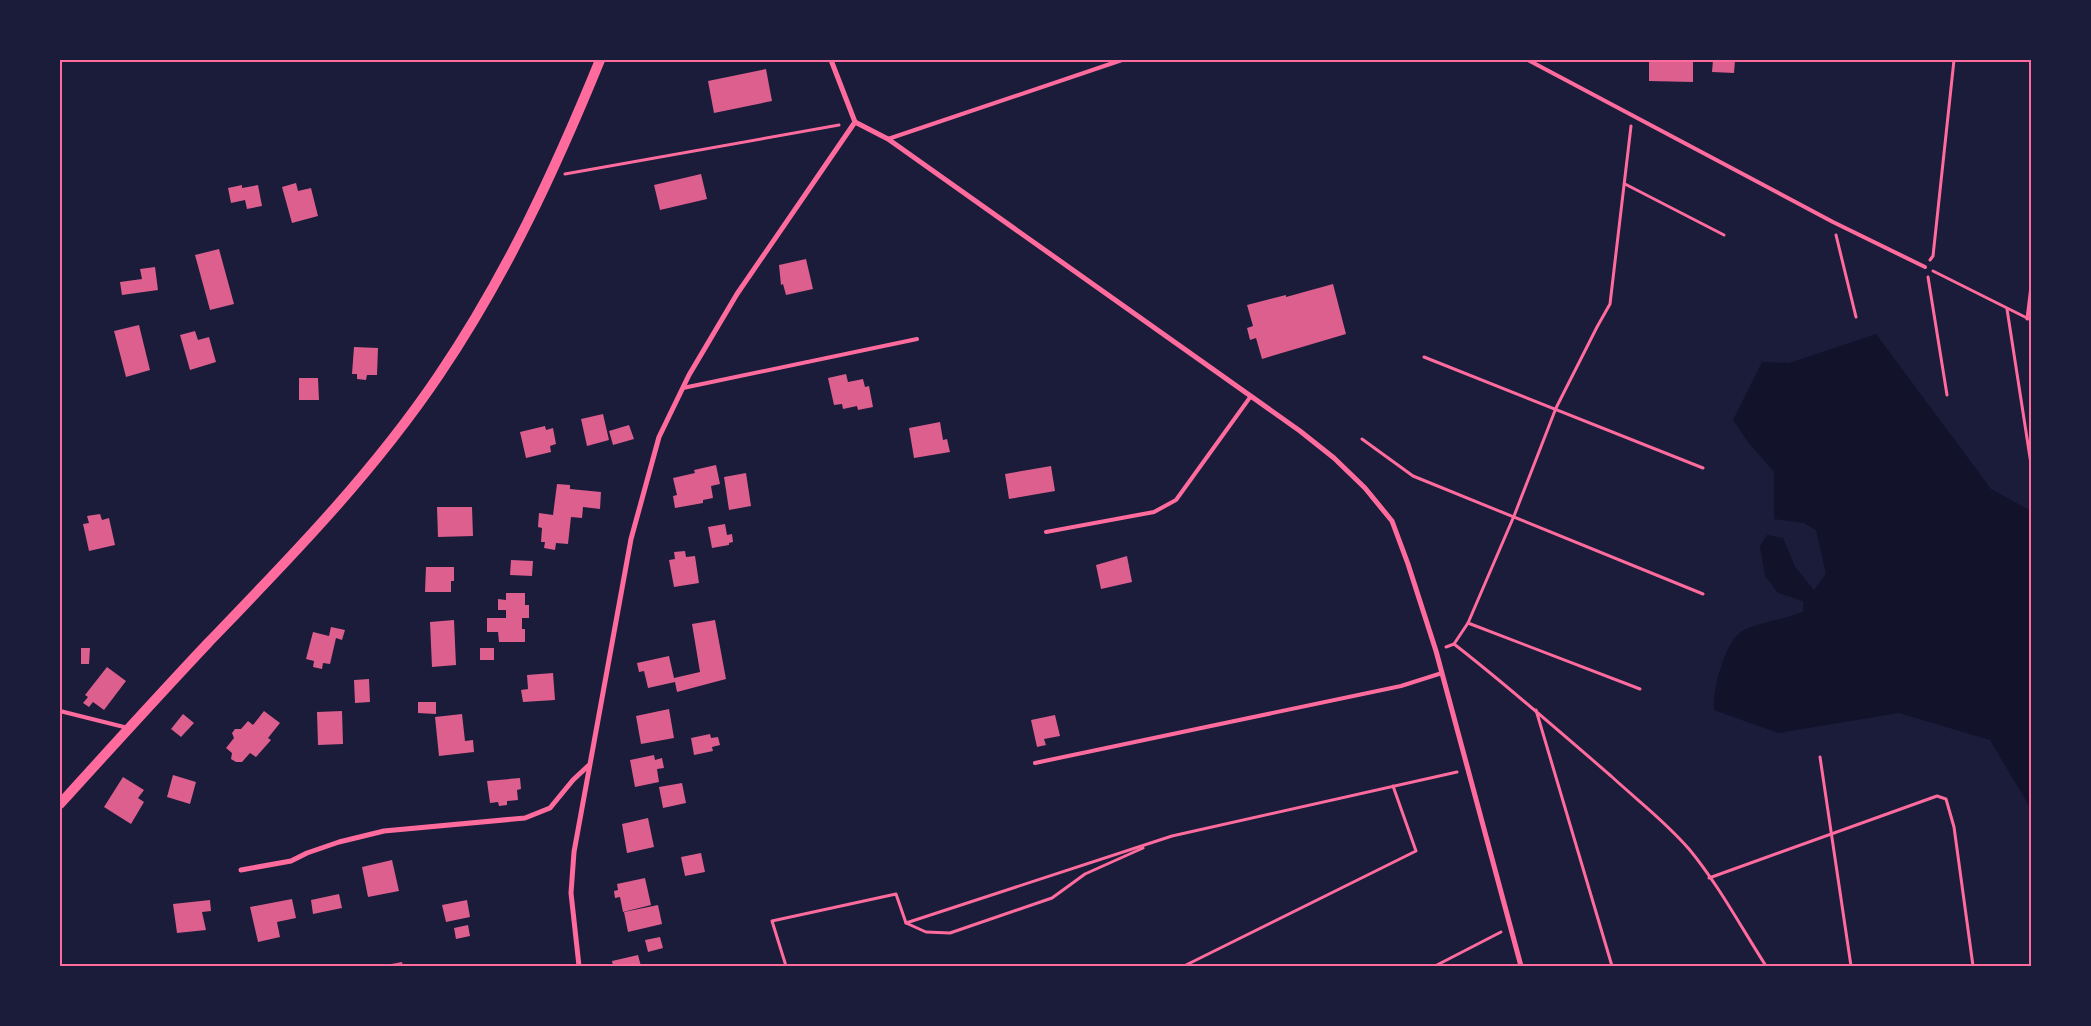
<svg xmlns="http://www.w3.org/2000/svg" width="2091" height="1026" viewBox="0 0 2091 1026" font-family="'Varela Round',sans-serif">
<rect width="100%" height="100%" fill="#1b1b3a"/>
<path fill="#12122b" d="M1876,334l115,155 40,22v298l-41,-69 -91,-27 -121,20 -64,-23c-2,-19 11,-71 30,-80 18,-8 40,-11 59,-18v-11l-25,-8 -13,-17 -5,-30 7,-11 16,3 12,29 19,23 12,-16 -10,-44 -12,-7 -30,-4v-47l-26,-30 -15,-22 29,-58 27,1z"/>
<g fill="#dd5f8e">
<polygon points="1649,60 1693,61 1693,82 1649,81"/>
<polygon points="1713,60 1735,60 1734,73 1712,72"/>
<polygon points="766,69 772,101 714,113 708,81"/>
<polygon points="701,174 707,199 660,210 654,185"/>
<polygon points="296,183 298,191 311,188 318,216 292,223 282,187"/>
<polygon points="242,185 242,188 258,185 262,206 247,209 245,200 231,203 228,188"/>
<polygon points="219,249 234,304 210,310 195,255"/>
<polygon points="806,259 813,289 786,295 783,284 781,285 779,265"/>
<polygon points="155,267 158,290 122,295 120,282 142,279 140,269"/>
<polygon points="1333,284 1346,334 1262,359 1256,338 1250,340 1247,328 1253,326 1247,305 1286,295 1286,297"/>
<polygon points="139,325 150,370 126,377 114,331"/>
<polygon points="195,331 198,340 209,337 216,362 190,370 180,335"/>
<polygon points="354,347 378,348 377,375 367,375 366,380 357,379 357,374 352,374"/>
<polygon points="846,374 848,382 863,379 865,387 869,386 873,407 858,410 857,406 843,409 842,404 834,405 828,378"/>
<polygon points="299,378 318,378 319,400 299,400"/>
<polygon points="603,414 609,440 587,446 581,419"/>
<polygon points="940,422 943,440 947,439 950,452 914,458 909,428"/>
<polygon points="629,425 634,439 613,445 609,431"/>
<polygon points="545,426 546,430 553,428 556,444 550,446 551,452 526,458 520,432"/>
<polygon points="716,465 720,484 711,486 713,498 703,500 703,503 675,508 673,496 677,495 673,478 695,473 694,470"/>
<polygon points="1051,466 1055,491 1009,499 1005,474"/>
<polygon points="746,473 751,506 729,510 724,477"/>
<polygon points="557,484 570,485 570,489 601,492 600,509 583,507 582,518 571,517 568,544 556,543 555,550 544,548 545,542 541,542 542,528 538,527 539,513 553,515"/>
<polygon points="437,507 472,507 473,536 438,537"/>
<polygon points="100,514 102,520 109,518 115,545 89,551 83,524 89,523 87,516"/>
<polygon points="725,524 727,535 732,534 733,542 729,543 729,545 712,548 708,527"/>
<polygon points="685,551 686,557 695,556 699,583 674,587 669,560 675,559 674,552"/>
<polygon points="1127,556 1132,582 1101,589 1096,565"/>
<polygon points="511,560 533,561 532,576 510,575"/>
<polygon points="426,567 454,567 454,581 451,581 451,592 425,592"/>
<polygon points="506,593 525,593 525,605 529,605 529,618 522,618 522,629 525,629 525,642 499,642 498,632 487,632 487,618 506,618 506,610 498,610 498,599 506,600"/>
<polygon points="454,620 456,665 432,667 430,622"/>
<polygon points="715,620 726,679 677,692 675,682 648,688 644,671 639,672 637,663 669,656 674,678 700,672 692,624"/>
<polygon points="331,627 345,630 342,640 336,638 330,664 323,663 322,669 313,667 314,661 306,659 313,632 329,636"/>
<polygon points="81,648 90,648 89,664 81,664"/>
<rect x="480" y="648" width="14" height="12"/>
<polygon points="107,667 126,681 104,710 93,702 89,707 83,703 88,697 85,695"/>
<polygon points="553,673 555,700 523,702 521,690 528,689 527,675"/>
<polygon points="369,679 370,702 355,703 354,680"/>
<polygon points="418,702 436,702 436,714 418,713"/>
<polygon points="669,709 674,738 641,744 636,716"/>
<polygon points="264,711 280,723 268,738 271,740 256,757 250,753 242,762 236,762 231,759 232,753 226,748 234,738 232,733 235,729 241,729 248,721 253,725"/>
<polygon points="342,711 343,744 318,745 317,712"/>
<polygon points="183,714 194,723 181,737 171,729"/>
<polygon points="462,714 465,741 473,740 474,752 439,756 435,717"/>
<polygon points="1055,715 1060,736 1044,739 1046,745 1037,747 1031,720"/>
<polygon points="710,734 711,738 718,737 720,745 712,747 713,751 694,755 691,738"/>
<polygon points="654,755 655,760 662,758 664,768 657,769 659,782 635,787 630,760"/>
<polygon points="173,775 196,782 190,804 167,797"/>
<polygon points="123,777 144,790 138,798 144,802 131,824 104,807"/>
<polygon points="520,778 521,789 517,790 518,800 507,801 507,805 499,806 498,802 490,803 487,781"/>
<polygon points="682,783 686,803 663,808 659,787"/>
<polygon points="648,818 654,847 627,853 622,824"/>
<polygon points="701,853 705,872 685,876 681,857"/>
<polygon points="392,860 399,891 368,897 362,867"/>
<polygon points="645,878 651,905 623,912 620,897 615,898 614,891 618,890 617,884"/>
<polygon points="339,894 342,908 313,914 311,900"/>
<polygon points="292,899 296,918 277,922 280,937 258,942 250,907"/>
<polygon points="210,900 211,911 202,912 206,930 177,933 173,904"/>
<polygon points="467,900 470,917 446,922 442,905"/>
<polygon points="658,905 662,924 628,932 624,912"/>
<polygon points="468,925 470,936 456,939 454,928"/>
<polygon points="660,937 663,948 648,952 645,940"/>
<polygon points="638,955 641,966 613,966 612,961"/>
<polygon points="402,962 403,966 386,966 386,965"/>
</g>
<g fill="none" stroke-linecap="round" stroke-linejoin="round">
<g stroke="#ff6b9d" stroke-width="3">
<polyline points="565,174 839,125"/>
<polyline points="1625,184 1724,235"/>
<polyline points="1836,235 1856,317"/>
<polyline points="1930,260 1933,256 1954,60"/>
<polyline points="1933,271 2031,320"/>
<polyline points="1928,277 1947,395"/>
<polyline points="2007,309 2031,464"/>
<polyline points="2027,319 2031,286"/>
<polyline points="1424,357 1703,468"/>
<polyline points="1362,439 1413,476 1703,594"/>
<polyline points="1468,623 1640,689"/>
<polyline points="1454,644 1468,623 1514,516 1556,408 1597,327 1610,304 1631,126"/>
<path d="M1446,647l8,-3c54,42 105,87 157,132 26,24 55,46 78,73 29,35 52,78 77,117"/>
<polyline points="1536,710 1612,966"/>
<polyline points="1820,757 1851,966"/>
<polyline points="1709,878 1937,796 1946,799 1954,827 1973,966"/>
<polyline points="906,923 1172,836 1457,772"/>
<polyline points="786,966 772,921 896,894 906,923 926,932 950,933 1052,898 1085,874 1143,848"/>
<polyline points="1184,966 1416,851 1393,786"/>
<polyline points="1435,966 1501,932"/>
</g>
<g stroke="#ff6b9d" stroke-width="4">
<polyline points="1528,60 1833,222 1925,267"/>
<polyline points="888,139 1122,60"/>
<polyline points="683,388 917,339"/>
<polyline points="1046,532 1154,512 1176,500 1251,396"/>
<polyline points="60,711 128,728"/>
<polyline points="1035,763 1401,686 1442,673"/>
</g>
<g stroke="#ff6b9d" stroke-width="5">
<polyline points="831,60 855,122 888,139 1300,431 1334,458 1365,488 1392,521 1408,564 1436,651 1521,966"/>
<polyline points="241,870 291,861 307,853 339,842 384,831 525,818 550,808 573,780 588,766"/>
<polyline points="579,966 571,893 574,852 631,539 659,437 689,375 737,294 855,122"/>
</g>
<path stroke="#ff6b9d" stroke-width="10" d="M60,804c49,-54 98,-108 148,-161 82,-85 165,-170 231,-268 67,-99 116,-205 161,-315"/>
</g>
<rect width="2091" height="1026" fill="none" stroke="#1b1b3a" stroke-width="122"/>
<rect x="61" y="61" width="1969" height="904" fill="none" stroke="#ff6b9d" stroke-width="2"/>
</svg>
